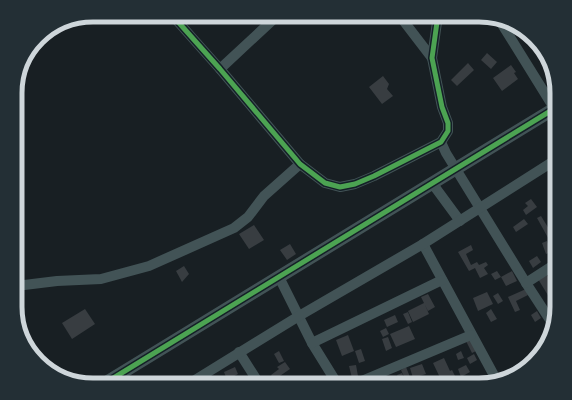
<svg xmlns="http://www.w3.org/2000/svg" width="572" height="400" viewBox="0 0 572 400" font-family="Raleway,sans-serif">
<rect width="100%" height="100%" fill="#181f23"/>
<g fill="#383d41">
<polygon points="487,53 497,62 491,69 481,60"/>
<polygon points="468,63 474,70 457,86 451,80"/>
<polygon points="511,65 516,72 514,73 518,79 502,91 493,78"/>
<polygon points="383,76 389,84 387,89 393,96 382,104 369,87"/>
<polygon points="531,199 537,207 526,215 523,210 528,206 525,203"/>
<polygon points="541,216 557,242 552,245 537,218"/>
<polygon points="524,219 528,224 516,232 513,227"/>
<polygon points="254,225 264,240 249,249 239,234"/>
<polygon points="547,241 551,252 546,254 542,243"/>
<polygon points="290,244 296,254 287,260 280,250"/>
<polygon points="471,245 473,250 466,254 471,265 477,262 479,265 486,262 488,265 484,268 488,274 480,278 475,268 469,271 458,252"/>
<polygon points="537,256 541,262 533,268 529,261"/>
<polygon points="184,266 189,274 182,282 176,271"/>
<polygon points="497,271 501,277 495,280 491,274"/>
<polygon points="512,271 517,281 506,286 501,277"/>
<polygon points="546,274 557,290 557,293 549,297 538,279"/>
<polygon points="526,289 528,295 516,301 520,310 515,312 508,297"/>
<polygon points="487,292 493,304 478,311 473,298"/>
<polygon points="498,293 503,301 498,304 493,296"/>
<polygon points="428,294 435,307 428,311 425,305 429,314 413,322 408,311 424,303 421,297"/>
<polygon points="557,298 557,312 550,302"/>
<polygon points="85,309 95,324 72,339 62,323"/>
<polygon points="491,309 497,319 491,322 486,313"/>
<polygon points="537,311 541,318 535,322 531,315"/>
<polygon points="408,312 412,322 408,324 403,314"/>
<polygon points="395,315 398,322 387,327 384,320"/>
<polygon points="409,326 415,339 396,347 390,334"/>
<polygon points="386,328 389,334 383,337 380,331"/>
<polygon points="348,335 354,351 342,356 336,340"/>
<polygon points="472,336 478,350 472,353 465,339"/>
<polygon points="388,337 392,348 386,351 382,339"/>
<polygon points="361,349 365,361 359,363 355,351"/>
<polygon points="279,351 284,361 279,363 274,354"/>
<polygon points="461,351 464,358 458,360 456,354"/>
<polygon points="474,354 477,360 470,364 467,358"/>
<polygon points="444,358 450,371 452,370 456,378 443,384 433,363"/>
<polygon points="285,362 290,369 274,380 271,375 279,369 277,367"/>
<polygon points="422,364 426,374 413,378 410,368"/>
<polygon points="356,365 358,376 352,378 349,366"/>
<polygon points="466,365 470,372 461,377 458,369"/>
<polygon points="235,367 238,374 227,380 224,372"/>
<polygon points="406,367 410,377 405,379 401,370"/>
<polygon points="402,373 407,385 401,385 397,375"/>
<polygon points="239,378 242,385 229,385 228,383"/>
</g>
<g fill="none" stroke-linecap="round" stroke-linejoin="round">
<g stroke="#425356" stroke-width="10">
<polyline points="172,15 220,69 300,164 325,183 340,187 355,184 374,176 441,142 448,131 448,123 442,107 432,58 438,15"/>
<polyline points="399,15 432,58"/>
<polyline points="500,21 554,108"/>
<polyline points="220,69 278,15"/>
<polyline points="441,142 446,153 526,283 552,323"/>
<polyline points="432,183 460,221"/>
<polyline points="423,244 497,381"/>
<polyline points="279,277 312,343 338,385"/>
<polyline points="526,283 557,263"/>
<polyline points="16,286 57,281 101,279 149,266 234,228 248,217 264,196 300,164"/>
<polyline points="312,343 442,280"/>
<polyline points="239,352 260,385"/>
<polyline points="501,380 531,362"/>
<polyline points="187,385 299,316 423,244 557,159"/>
<polyline points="352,385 471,335"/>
</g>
<polyline stroke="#425356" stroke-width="13" points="102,385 557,107"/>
<defs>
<g id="cycleway">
<polyline points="172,15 220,69 300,164 325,183 340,187 355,184 374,176 441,142 448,131 448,123 442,107 432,58 438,15"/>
<polyline points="102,385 557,107"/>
</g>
</defs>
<use href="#cycleway" stroke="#142027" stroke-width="8"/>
<use href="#cycleway" stroke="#4ca352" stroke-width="5"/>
</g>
<path d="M0 0H572V400H0ZM93 22H479A71 71 0 0 1 550 93V307A71 71 0 0 1 479 378H93A71 71 0 0 1 22 307V93A71 71 0 0 1 93 22Z" fill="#232f35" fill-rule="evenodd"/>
<path fill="none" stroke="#ced6da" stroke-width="5" d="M93 22H479A71 71 0 0 1 550 93V307A71 71 0 0 1 479 378H93A71 71 0 0 1 22 307V93A71 71 0 0 1 93 22Z"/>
</svg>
